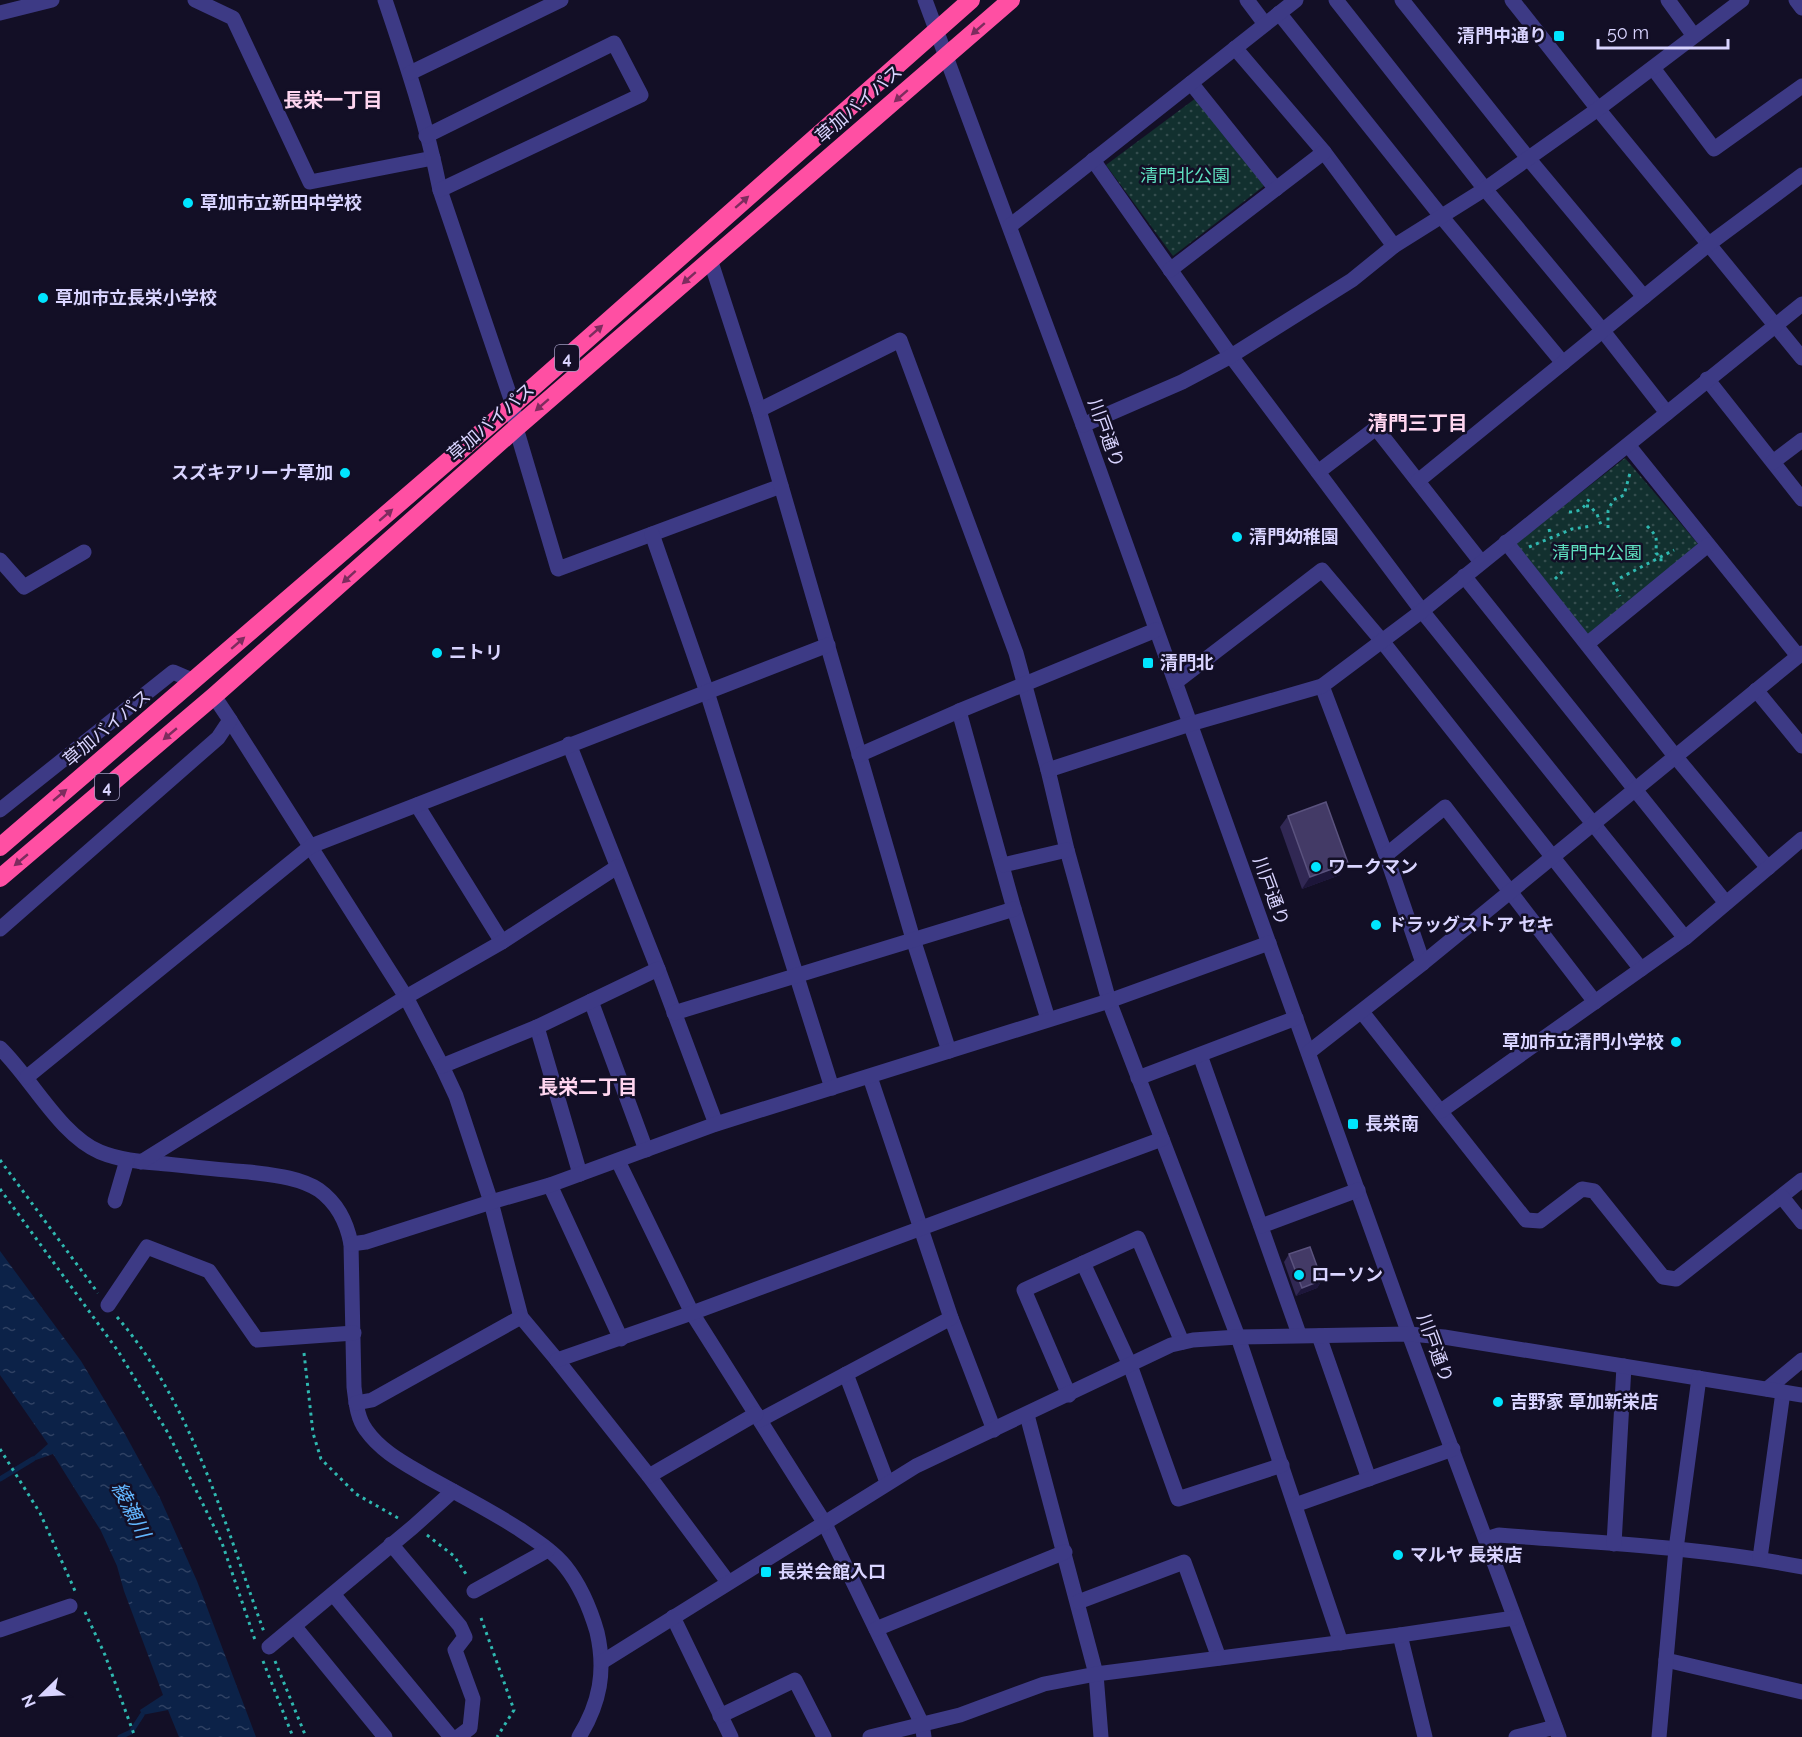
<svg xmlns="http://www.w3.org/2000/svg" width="1802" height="1737" viewBox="0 0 1802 1737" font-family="Raleway,'Noto Sans JP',sans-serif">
<defs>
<pattern id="park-dots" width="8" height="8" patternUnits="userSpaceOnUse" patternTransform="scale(1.5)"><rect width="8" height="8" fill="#12302f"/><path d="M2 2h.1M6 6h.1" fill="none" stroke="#344d4e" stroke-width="1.8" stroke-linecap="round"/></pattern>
<pattern id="water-ripples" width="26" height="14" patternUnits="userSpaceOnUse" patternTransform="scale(1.5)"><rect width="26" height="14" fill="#0c2248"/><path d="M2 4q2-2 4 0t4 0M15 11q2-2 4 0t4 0" fill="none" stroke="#2f4163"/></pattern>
</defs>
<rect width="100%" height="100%" fill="#130f26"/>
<g fill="url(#park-dots)">
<polygon points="1196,98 1264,186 1173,256 1106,165"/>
<polygon points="1625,458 1699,545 1588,636 1514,545"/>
</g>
<polygon fill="url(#water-ripples)" points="0,1251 81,1361 125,1434 160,1498 197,1581 256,1737 179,1737 168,1710 142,1715 140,1710 163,1695 124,1591 117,1566 101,1531 53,1454 33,1461 32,1458 48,1444 0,1375"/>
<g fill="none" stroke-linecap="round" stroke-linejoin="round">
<g stroke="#0c2248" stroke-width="5">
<polyline points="0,1479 33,1459"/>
<polyline points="120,1737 131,1732 142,1715"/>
</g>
<g stroke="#2fb8b0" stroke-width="3" stroke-dasharray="3 4.5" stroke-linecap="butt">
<polyline points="1586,506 1590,506 1597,514 1601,525"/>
<path d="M1569,512c13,0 16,-6 22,-16"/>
<path d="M1647,526c12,12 9,12 9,27l5,5v6"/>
<polyline points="1608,528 1608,511 1613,500 1624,495 1630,473"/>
<polyline points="1549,529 1551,537"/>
<polyline points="1529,547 1572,529 1592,526"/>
<polyline points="1620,578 1674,550"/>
<polyline points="1555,579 1564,570"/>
<polyline points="1613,582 1620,596"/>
<polyline points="0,1160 98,1293"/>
<polyline points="0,1189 118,1351 168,1433 222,1543 255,1640"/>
<path d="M117,1317c76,88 108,208 147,315"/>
<polyline points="304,1353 313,1433 321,1459 356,1494 398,1518"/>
<polyline points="0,1449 40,1513 76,1593"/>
<polyline points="427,1535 454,1556 468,1577"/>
<polyline points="85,1612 105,1655 135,1737"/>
<polyline points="481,1618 514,1710 497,1737"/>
<polyline points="263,1661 293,1737"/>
<polyline points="275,1661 306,1737"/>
</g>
<g stroke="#3d3a85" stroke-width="15">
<polyline points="195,0 233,18 310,182 433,158"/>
<path d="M385,0c21,62 42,125 55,190l73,215 3,23 42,141 223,-83"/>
<polyline points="925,0 1083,425 1409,1334 1559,1737"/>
<polyline points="1247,0 1265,24"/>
<polyline points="1336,0 1485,189 1603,331 1667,413"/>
<polyline points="1402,0 1528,158 1644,297"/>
<polyline points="1512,0 1598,109 1802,358"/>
<polyline points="1668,0 1694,36"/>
<polyline points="1796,0 1802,8"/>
<polyline points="0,13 52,0"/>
<polyline points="1279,13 1441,216 1563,363"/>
<polyline points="1235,48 1324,152 1394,246"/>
<polyline points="1653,68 1714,149 1802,86"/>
<polyline points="410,73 561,0"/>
<polyline points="1191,83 1276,189"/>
<polyline points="426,136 614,43 641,95 440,190"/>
<polyline points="1093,160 1231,356 1422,611 1685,938"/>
<polyline points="1010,226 1296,0"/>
<polyline points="710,259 759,410 913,939 949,1051"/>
<polyline points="1170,270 1324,152"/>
<polyline points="1707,379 1802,499"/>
<polyline points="759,410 900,340 1016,653 1048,770 1067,850 1109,1001 1238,1337 1341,1643"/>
<polyline points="1083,425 1182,382 1231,356 1352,280 1394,246 1485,189 1598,109 1742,0"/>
<polyline points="1628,445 1798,656"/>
<polyline points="1773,462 1802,440"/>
<polyline points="1318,472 1376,428 1481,562"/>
<polyline points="1418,481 1709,244 1802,175"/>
<polyline points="652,534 707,692 832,1088"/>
<polyline points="1506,542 1675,756 1768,868"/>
<polyline points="0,560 24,587 84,552"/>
<polyline points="1464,576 1726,903"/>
<polyline points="1587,644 1708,545"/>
<polyline points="1176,682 1322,570 1382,641 1641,969"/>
<polyline points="1322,686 1386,855 1423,963"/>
<polyline points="1756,690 1802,746"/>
<polyline points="959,711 1014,909 1048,1019"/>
<polyline points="230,720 406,997 442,1066 456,1096 491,1202 521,1317 557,1360 649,1476 728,1582"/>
<polyline points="569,744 658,969 716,1124"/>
<polyline points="859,755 959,711 1156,630"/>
<polyline points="1048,770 1190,724 1322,686 1422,611 1802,304"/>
<polyline points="417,805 502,942"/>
<polyline points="0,810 173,672 194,681"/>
<polyline points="1386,855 1445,807 1595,1002"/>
<polyline points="1003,865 1067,850"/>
<polyline points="0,929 218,738 230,720 214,696"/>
<polyline points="591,1001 646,1150"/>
<polyline points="1362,1012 1526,1220 1540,1221 1582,1189 1594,1191 1663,1277 1676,1279 1802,1180"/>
<polyline points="674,1013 1014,909"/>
<polyline points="537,1027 580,1174"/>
<path d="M0,1048c32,31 60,87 100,104 22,9 45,10 67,12 28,3 55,6 82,8 23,3 50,5 70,18 18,13 28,33 32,54l3,143c2,15 3,31 12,43 15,21 36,32 58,45 32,18 64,34 95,54 16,11 34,22 46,37 16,20 25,42 32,66 9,39 3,71 -18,105"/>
<polyline points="1309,1052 1423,963 1802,653"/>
<polyline points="1200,1055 1299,1334"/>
<polyline points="442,1066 537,1027 658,969"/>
<polyline points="27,1077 311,846 828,645"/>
<polyline points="870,1077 951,1318 994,1430"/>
<polyline points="1138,1078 1296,1018"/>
<polyline points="1441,1111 1685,938 1802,839"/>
<polyline points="618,1161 692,1313 824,1522 922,1724 924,1737"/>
<polyline points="141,1162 406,997 502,942 617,867"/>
<polyline points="550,1185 621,1339"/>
<polyline points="1782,1197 1802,1222"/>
<polyline points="115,1201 127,1160"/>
<polyline points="1261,1226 1358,1190"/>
<polyline points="351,1244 366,1242 491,1202 550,1185 716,1124 1109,1001 1269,943"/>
<polyline points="1083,1263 1130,1365 1178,1499 1282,1465"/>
<polyline points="108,1305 147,1247 209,1271 257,1340 354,1333"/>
<polyline points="1319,1336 1369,1479"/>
<polyline points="557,1360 692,1313 1162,1139"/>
<polyline points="846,1374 887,1482"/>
<polyline points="1767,1389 1802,1360"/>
<polyline points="1069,1395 1024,1290 1138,1238 1182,1342"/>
<polyline points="356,1403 372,1400 521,1317"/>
<polyline points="1027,1415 1096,1674 1101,1737"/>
<polyline points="760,1420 951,1318"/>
<polyline points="649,1476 756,1414"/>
<polyline points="1295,1505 1453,1449"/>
<path d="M1486,1539l13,-4c101,8 203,12 303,32"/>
<polyline points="391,1544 460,1626 465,1637 455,1650 473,1699 470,1728 458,1737"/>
<polyline points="1614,1544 1624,1366"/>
<polyline points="1760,1558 1783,1392"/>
<polyline points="474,1591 548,1550"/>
<polyline points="333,1594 451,1737"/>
<polyline points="1078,1602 1184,1562 1219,1658"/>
<polyline points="673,1617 731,1737"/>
<polyline points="295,1627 385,1737"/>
<polyline points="876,1629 1065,1552"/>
<polyline points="0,1630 70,1606"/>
<polyline points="1400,1635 1425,1737"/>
<polyline points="269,1647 413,1527 453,1491"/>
<polyline points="1666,1660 1802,1692"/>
<polyline points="602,1662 916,1466 1171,1345 1193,1340 1238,1337 1409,1334 1444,1337 1802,1395"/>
<polyline points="720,1716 795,1680 824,1737"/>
<polyline points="870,1737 960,1715 1044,1684 1096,1674 1400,1635 1514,1618"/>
<polyline points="1516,1737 1555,1727"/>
<polyline points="1659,1737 1676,1549 1699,1378"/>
</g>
<g stroke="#ff4fa3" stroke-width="18">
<polyline points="0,847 513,405 971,0"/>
<polyline points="0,878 214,696 516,428 1011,0"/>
</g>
</g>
<g fill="#312854">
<polygon points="1288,816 1340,875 1302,889 1280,827"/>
<polygon points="1289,1254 1322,1280 1317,1288 1296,1296 1284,1262"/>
</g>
<g fill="#1d163a">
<polygon points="1348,863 1340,875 1302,889 1310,877"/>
<polygon points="1322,1280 1317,1288 1296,1296 1302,1288"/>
</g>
<g fill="#433a66" stroke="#5a527e" stroke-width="1.5">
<polygon points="1326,802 1348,863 1310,877 1288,816"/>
<polygon points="1310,1247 1322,1280 1302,1288 1289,1254"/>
</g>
<defs><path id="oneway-solid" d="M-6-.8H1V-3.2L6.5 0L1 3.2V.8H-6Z" transform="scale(1.5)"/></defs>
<g fill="#7d2c5e">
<use href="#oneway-solid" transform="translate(978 29) rotate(139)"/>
<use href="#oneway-solid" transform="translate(901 96) rotate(139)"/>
<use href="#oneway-solid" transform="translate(742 202) rotate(-41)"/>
<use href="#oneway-solid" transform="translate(689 278) rotate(139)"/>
<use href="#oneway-solid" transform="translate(596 331) rotate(-41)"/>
<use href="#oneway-solid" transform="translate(542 405) rotate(139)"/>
<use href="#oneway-solid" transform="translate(386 515) rotate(-41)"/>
<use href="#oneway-solid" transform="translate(349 577) rotate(138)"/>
<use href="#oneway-solid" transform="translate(238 643) rotate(-41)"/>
<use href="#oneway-solid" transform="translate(170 734) rotate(140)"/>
<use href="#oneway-solid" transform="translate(60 795) rotate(-40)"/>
<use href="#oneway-solid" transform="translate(21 860) rotate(140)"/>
</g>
<g fill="#00e5ff" stroke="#130f26" stroke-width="2">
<rect x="1553" y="30" width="12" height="12" rx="3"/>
<circle cx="188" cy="203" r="6"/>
<circle cx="43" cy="298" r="6"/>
<circle cx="345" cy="473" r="6"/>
<circle cx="1237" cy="537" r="6"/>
<circle cx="437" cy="653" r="6"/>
<rect x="1142" y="657" width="12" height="12" rx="3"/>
<circle cx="1316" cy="867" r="6"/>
<circle cx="1376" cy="925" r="6"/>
<circle cx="1676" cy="1042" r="6"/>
<rect x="1347" y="1118" width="12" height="12" rx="3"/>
<circle cx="1299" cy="1275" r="6"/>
<circle cx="1498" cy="1402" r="6"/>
<circle cx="1398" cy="1555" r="6"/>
<rect x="760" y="1566" width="12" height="12" rx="3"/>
</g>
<g text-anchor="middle" stroke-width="5" stroke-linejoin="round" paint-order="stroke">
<g fill="#130f26" stroke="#9e99be" stroke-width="1.5">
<rect x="555" y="345" width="24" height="26" rx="4.5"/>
<rect x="95" y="774" width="24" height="26" rx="4.5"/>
</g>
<g font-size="16" font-weight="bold" fill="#d9d4ff">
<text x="567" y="364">4</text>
<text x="107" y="793">4</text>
</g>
<g font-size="18" font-weight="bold" fill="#d9d4ff" stroke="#130f26" text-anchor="start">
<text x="1547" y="42" text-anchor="end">清門中通り</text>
<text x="200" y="209">草加市立新田中学校</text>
<text x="55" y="304">草加市立長栄小学校</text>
<text x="333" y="479" text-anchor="end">スズキアリーナ草加</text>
<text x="1249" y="543">清門幼稚園</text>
<text x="449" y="659">ニトリ</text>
<text x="1160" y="669">清門北</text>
<text x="1328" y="873">ワークマン</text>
<text x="1388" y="931">ドラッグストア セキ</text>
<text x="1664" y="1048" text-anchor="end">草加市立清門小学校</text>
<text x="1365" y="1130">長栄南</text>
<text x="1311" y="1281">ローソン</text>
<text x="1510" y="1408">吉野家 草加新栄店</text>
<text x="1410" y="1561">マルヤ 長栄店</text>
<text x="778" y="1578">長栄会館入口</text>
</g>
<g font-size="18" fill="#d9d4ff" stroke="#130f26">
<text transform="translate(859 104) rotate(-41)" y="6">草加バイパス</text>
<text transform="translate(491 422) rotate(-41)" y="6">草加バイパス</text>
<text transform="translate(1106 433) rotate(70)" y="6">川戸通り</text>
<text transform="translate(107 728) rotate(-40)" y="6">草加バイパス</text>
<text transform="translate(1271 891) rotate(70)" y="6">川戸通り</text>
<text transform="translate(1435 1348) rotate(70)" y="6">川戸通り</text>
</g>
<g font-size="18" fill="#5fe0c0" stroke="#130f26">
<text x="1185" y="182">清門北公園</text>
<text x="1597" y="559">清門中公園</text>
</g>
<g font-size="20" font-weight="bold" fill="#ffd6f0" stroke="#130f26">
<text x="333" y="107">長栄一丁目</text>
<text x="1418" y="430">清門三丁目</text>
<text x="588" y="1094">長栄二丁目</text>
</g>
<g font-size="20" font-style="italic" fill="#62b6ff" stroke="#130f26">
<text transform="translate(131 1510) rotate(63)" y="7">綾瀬川</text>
</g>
</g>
<g transform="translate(42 1695) rotate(246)" stroke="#130f26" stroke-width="4.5" paint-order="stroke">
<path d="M0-4.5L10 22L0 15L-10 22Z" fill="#d9d4ff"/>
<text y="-9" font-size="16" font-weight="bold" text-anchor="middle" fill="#d9d4ff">N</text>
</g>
<path d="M1598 39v9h130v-9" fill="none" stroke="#d9d4ff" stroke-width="3"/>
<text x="1607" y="39" font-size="18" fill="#d9d4ff" stroke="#130f26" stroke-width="4.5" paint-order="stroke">50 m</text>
</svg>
